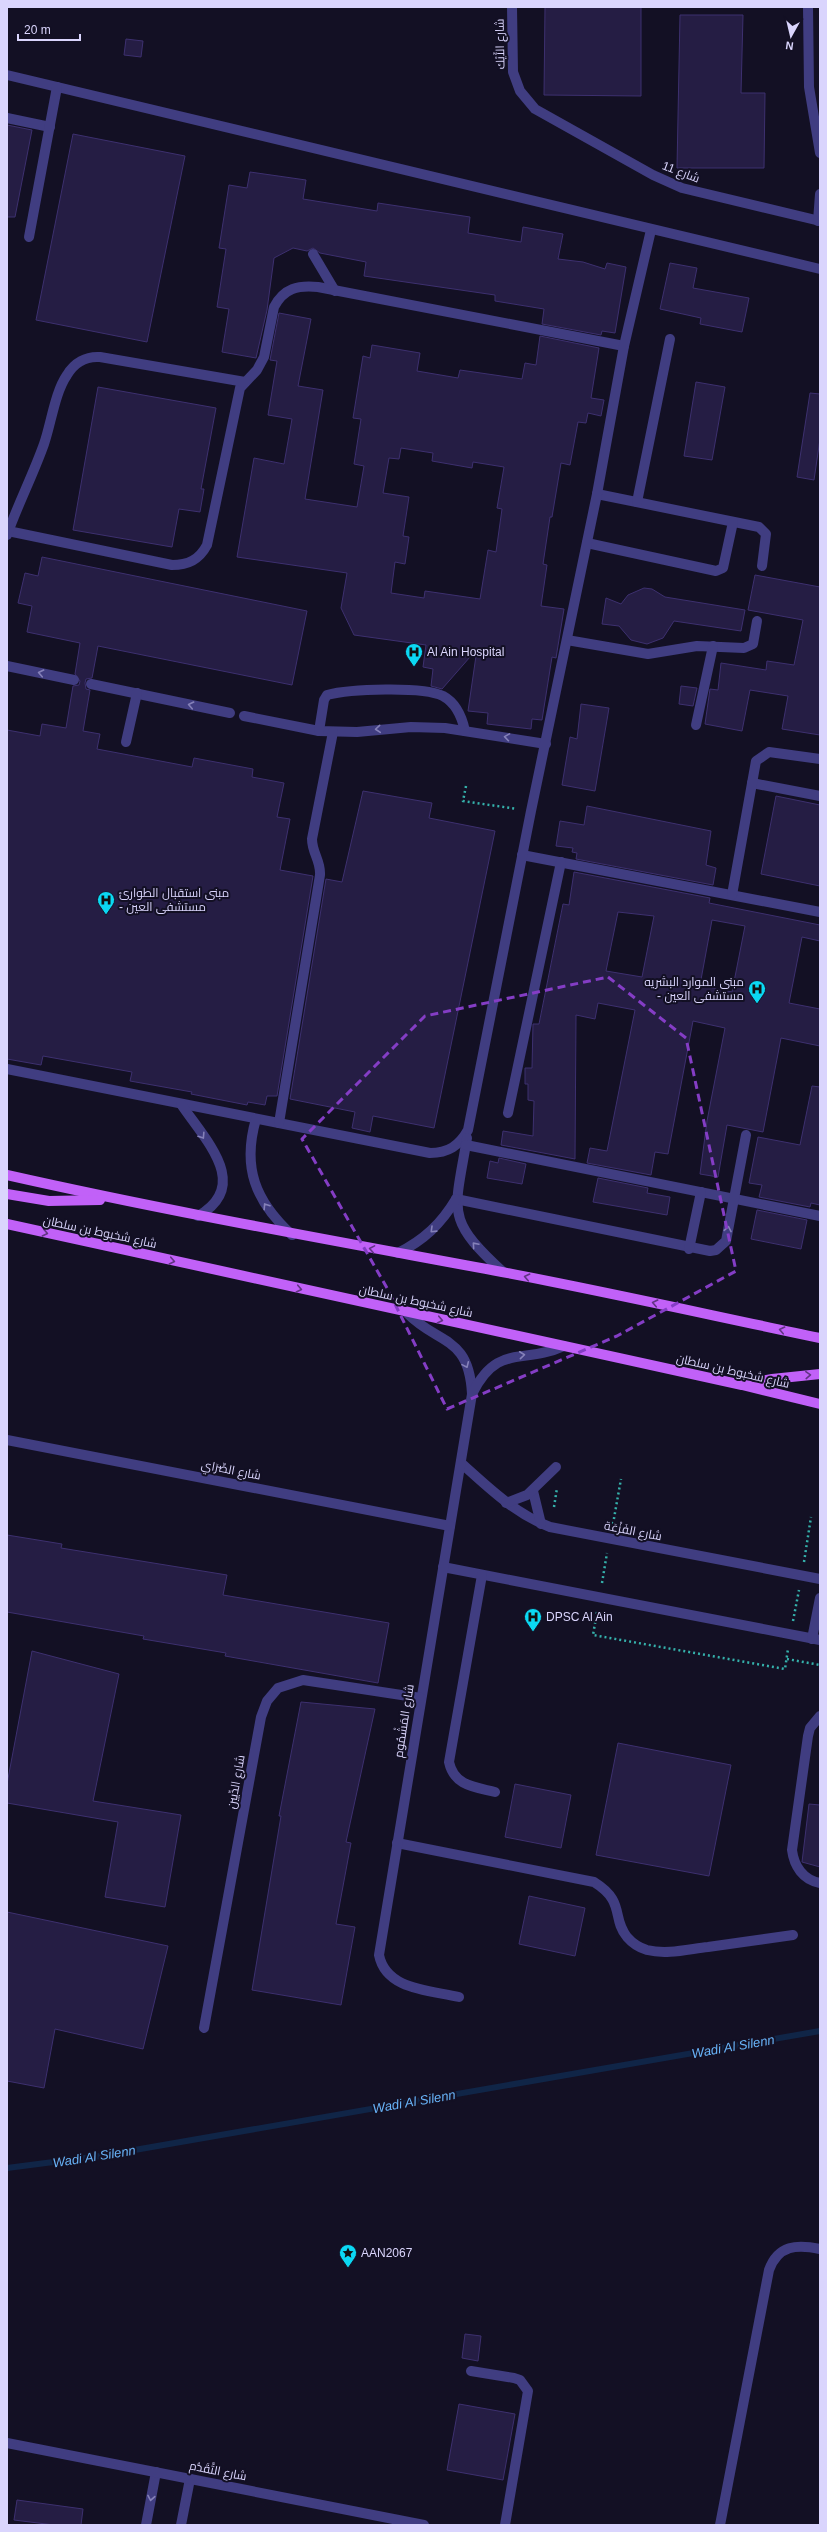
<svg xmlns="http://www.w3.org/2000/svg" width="827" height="2532" viewBox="0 0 827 2532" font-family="Arial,Cairo,sans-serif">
<rect width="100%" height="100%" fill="#131024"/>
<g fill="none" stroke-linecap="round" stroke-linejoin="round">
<polyline stroke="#102547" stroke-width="6" points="7,2168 100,2156 820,2031"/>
</g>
<g fill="#251d44" stroke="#3d306f" fill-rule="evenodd">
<polygon points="545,7 641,7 641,96 544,95"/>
<polygon points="680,15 743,15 741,93 765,93 764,168 677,168"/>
<polygon points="126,39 143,41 141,57 124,55"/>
<polygon points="7,125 32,130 15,217 7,217"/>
<polygon points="73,134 185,156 147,342 36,320"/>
<polygon points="250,172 306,180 303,199 377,211 378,203 470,217 468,233 521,242 523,227 563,234 558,259 583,262 605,269 607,263 626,267 615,333 602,331 601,335 542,324 544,309 495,301 495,295 364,276 366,262 320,253 313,248 307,251 293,248 274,258 267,310 256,358 222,352 229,309 217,307 226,249 219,248 229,185 247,188"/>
<polygon points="670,263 697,268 693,288 749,298 742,332 700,324 701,318 660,309"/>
<path d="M279,313l32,6 -13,67 25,4 -18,109 52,8 7,-41 -10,-2 7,-45 -8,-1 10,-62 7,2 2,-13 48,8 -3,18 41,7 2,-8 62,9 3,-16 11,2 4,-29 59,12 -8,50 13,2 -3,16 -13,-3 -2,10 -8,-1 -8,43 -9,-2 -9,54h-2l-7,47 4,1 -6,41 23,3 -8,49 -4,-1 -10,63 -10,-1 -1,10 -44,-5 1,-11 -20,-2 9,-62 -35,40 -11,-3 2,-17 -10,-2 3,-22 -72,-10 -13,-27 6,-35 -110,-16 17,-99 30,6 8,-45 -24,-4 9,-54 -7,-1zM401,448l32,5 -1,8 40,7 1,-6 31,5 -7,41 5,1 -6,43 -8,-2 -8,49 -55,-8 -1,7 -33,-5 4,-31 10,2 4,-27 -6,-1 6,-39 -26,-4 6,-35 10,1z"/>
<polygon points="696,382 725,387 712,460 684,456"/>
<polygon points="98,387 216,408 201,489 204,489 200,512 179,509 172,547 73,530"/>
<polygon points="810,393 820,394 820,439 814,480 797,477"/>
<polygon points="42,557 307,611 292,685 98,646 92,678 86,679 85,683 86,689 90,690 83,731 100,734 97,749 192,767 194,758 253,769 252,777 284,783 277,817 290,819 280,870 313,876 277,1096 267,1096 265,1105 248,1102 247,1105 191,1094 192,1092 130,1081 132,1072 43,1056 41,1065 7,1059 7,730 40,736 42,724 66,728 73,686 79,685 80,681 75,674 80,643 27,632 32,606 18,603 25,573 38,576"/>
<polygon points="755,575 820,587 820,735 782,729 788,696 750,690 742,731 705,724 710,689 718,690 721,663 766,670 767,661 794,665 803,620 748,610"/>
<polygon points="644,588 652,589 665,597 745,610 741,631 674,621 663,638 647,644 631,640 619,626 602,624 606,598 621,604 628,595"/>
<polygon points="681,686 697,688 693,706 679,704"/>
<polygon points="581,704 609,708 595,791 562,785 570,737 577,739"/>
<polygon points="363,791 432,803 429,818 495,831 434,1128 373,1116 370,1132 352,1128 355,1112 290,1099 326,879 342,882"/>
<polygon points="776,796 820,805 820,886 761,874"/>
<polygon points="587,806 711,831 706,865 716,868 713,885 576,859 577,853 572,852 573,848 556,846 560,821 584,825"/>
<path d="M574,872l136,26 -1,5 111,22v16l-18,-4 -13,66 31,6v37l-39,-8 -18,94 -36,-7 -9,52 -18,-3 7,-53 18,-93 -32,-7 -25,133 -13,-2 -4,23 -64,-12 3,-15 17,3 28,-141 -37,-7 -3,16 -19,-4 -1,144 -74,-14 2,-14 30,5 1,-35 -6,-1v-16h-3v-16h7l1,-44h6l24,-120 6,1zM618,912l36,4 -12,61 -36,-6zM712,920l33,6 -13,66 -32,-7z"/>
<polygon points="812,1086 820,1087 820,1205 811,1203 810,1207 759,1197 762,1185 749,1183 758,1137 800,1145"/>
<polygon points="499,1158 526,1164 522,1184 487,1178 490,1161 498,1163"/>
<polygon points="598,1178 648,1188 647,1193 670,1197 667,1215 593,1202"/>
<polygon points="757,1210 807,1220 801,1249 751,1239"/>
<polygon points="7,1535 62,1544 61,1548 227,1575 223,1595 389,1623 378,1683 225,1656 226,1653 143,1639 144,1636 7,1612"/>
<polygon points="32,1651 119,1674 93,1801 181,1815 165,1907 105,1897 118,1822 7,1803 7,1784"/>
<polygon points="301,1702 375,1709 346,1842 351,1843 336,1924 355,1927 341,2005 252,1990 281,1816 279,1816"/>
<polygon points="618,1743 731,1765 709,1876 596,1855"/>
<polygon points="515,1784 571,1795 561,1848 505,1837"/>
<polygon points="809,1804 820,1805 820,1867 802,1862"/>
<polygon points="529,1896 585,1908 575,1956 519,1944"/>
<polygon points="7,1912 168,1946 143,2049 55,2029 44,2088 7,2081"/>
<polygon points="465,2334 481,2336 478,2361 462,2358"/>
<polygon points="459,2404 515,2414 503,2480 447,2470"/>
<polygon points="17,2500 83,2509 81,2525 54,2525 14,2520"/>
</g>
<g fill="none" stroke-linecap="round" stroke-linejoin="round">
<g stroke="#35b1ab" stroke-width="2.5" stroke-dasharray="2 3" stroke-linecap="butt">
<polyline points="466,786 463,801 517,809"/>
<polyline points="554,1507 557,1488"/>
<polyline points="613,1524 621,1479"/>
<polyline points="804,1562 811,1517"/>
<polyline points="602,1583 607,1553"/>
<polyline points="597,1612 593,1635 785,1669 788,1649"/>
<polyline points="793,1621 799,1590"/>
<polyline points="787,1659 820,1665"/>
</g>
<g stroke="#403d81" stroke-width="10">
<polyline points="7,75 820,269"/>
<polyline points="7,118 50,127"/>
<polyline points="29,237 57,87"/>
<polyline points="313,254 335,291"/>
<polyline points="597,494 759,527 766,534 762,566"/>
<polyline points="637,502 670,339"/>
<path d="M8,531l164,34c16,0 27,-5 35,-20l33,-157 17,-18 7,-13 10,-50c10,-19 24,-22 44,-20l306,59"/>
<path d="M7,535c11,-31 26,-60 37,-91 7,-20 11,-52 23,-69 7,-12 19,-19 33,-18l145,25"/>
<polyline points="587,543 716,571 723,568 733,522"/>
<polyline points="567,640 648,654 697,646 744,648 753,644 757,621"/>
<polyline points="7,666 74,680"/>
<polyline points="91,684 230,713"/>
<polyline points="244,716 319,731 357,732 411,727 445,728 546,744"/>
<polyline points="696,725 713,646"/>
<path d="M319,731l5,-31 3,-5c22,-6 96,-9 116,1 13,7 19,21 22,35"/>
<polyline points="126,742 137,693"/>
<polyline points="752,783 820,796"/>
<polyline points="522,855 820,912"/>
<polyline points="732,895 756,761 769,752 820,759"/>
<path d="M7,1069l423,84c18,0 29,-7 38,-23l63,-319 66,-317 27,-148 27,-116"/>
<path d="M181,1104c24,36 71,81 17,112"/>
<polyline points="508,1113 561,862"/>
<path d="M256,1119c-14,48 -1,82 36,116"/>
<path d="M279,1123l41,-248c1,-14 -8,-22 -8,-36l21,-107"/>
<path d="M467,1138c-12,74 -23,80 36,134"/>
<polyline points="466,1145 820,1216"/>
<polyline points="456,1199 710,1251 716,1250 726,1241 746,1135"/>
<polyline points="689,1249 701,1192"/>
<path d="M398,1253c26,-13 43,-29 58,-54"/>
<path d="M461,1463c28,25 53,50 89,64l270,52"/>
<polyline points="533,1491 541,1524"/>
<polyline points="506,1503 527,1495 556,1467"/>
<polyline points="443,1567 820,1640"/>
<path d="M482,1575l-33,187c5,24 26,25 46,30"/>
<polyline points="812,1639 820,1598"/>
<path d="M820,1716l-10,12 -2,8 -16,114c2,16 11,30 28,33"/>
<path d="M397,1843l197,39c32,20 17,35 33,55 6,7 13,11 20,13 20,5 42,-1 61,-3 28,-4 57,-8 85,-12"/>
<polyline points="471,2371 514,2378 520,2380 528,2391 505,2525"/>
<polyline points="146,2525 156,2472"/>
<polyline points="181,2525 190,2479"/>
<path d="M720,2525l49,-255c9,-25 28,-26 51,-21"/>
</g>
<g stroke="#403d81" stroke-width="10">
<polyline points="512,7 513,72 520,91 535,109 653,175 682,188 820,221"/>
<polyline points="808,7 809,87 820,153"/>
<polyline points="818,221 820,194"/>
<path d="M407,1313c31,32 62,22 65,81l-93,561c7,35 50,35 80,42"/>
<path d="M472,1394c26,-52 51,-29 92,-48"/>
<polyline points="7,1440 450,1526"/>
<polyline points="204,2028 261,1717 267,1701 278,1688 303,1680 421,1698"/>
<polyline points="7,2443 424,2525"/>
</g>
<g stroke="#c161f8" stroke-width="10">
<path d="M7,1175c164,37 329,66 495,97 106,20 212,44 318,66"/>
<polyline points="7,1194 49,1201 100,1200"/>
<polyline points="7,1224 742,1385 820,1404"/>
<polyline points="744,1384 772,1379 820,1374"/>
</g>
</g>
<defs><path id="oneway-chevron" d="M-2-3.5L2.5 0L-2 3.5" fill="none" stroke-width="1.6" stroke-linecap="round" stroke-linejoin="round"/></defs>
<g stroke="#8581b9">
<use href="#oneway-chevron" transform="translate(41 673) rotate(-168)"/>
<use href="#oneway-chevron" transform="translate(191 705) rotate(-168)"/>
<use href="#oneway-chevron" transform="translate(378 729) rotate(175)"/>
<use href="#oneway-chevron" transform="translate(507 737) rotate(-171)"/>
<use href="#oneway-chevron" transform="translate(202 1136) rotate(57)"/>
<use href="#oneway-chevron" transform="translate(266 1206) rotate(-123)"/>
<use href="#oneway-chevron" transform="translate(728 1229) rotate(-79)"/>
<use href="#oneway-chevron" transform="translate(433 1230) rotate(136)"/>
<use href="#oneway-chevron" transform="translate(475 1245) rotate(-131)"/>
<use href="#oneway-chevron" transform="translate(522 1355) rotate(-6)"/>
<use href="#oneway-chevron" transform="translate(466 1365) rotate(66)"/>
<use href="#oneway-chevron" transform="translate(151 2498) rotate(100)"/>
</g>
<g stroke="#613483">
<use href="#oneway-chevron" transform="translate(45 1233) rotate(12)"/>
<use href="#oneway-chevron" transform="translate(372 1249) rotate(-170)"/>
<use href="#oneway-chevron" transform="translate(172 1261) rotate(12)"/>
<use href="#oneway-chevron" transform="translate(527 1277) rotate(-168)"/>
<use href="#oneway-chevron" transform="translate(299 1289) rotate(12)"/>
<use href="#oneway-chevron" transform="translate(655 1303) rotate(-168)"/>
<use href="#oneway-chevron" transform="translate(440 1320) rotate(12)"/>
<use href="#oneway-chevron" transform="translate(782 1330) rotate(-168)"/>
<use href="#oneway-chevron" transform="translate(808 1375) rotate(-3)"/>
</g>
<path fill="none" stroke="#843dc5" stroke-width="3" stroke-dasharray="8 5" stroke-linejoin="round" d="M608,977l78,61 50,233 -119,65 -170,73 -60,-121 -85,-149 123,-123z"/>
<defs>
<symbol id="hospital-pin" viewBox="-11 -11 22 30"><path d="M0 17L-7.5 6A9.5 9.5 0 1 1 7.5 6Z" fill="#0bd8f3" stroke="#131024"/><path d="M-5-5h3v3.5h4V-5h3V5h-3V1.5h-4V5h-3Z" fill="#111"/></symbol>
<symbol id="sight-pin" viewBox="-11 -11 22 30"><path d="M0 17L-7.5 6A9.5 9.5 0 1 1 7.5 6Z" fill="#0bd8f3" stroke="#131024"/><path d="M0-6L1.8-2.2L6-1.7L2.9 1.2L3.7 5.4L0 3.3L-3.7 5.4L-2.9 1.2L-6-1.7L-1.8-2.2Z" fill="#111"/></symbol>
</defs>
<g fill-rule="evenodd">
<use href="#hospital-pin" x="404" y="642" width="20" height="27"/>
<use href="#hospital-pin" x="96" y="890" width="20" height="27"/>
<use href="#hospital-pin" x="747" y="979" width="20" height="27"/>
<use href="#hospital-pin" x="523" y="1607" width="20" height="27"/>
<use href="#sight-pin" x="338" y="2243" width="20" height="27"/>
</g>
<g text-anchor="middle" stroke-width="4" stroke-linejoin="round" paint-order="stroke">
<g font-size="12" fill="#dad5fd" stroke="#131024">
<text transform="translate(500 44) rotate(-91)" y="4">شارع الأَيْك</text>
<text transform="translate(681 172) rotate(21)" y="4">شارع 11</text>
<text transform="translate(100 1232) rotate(12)" y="4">شارع شخبوط بن سلطان</text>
<text transform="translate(416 1301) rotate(12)" y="4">شارع شخبوط بن سلطان</text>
<text transform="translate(733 1371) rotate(13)" y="4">شارع شخبوط بن سلطان</text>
<text transform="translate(231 1470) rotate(11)" y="4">شارع الصِّرَاي</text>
<text transform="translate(633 1531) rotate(11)" y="4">شارع الفَزْعَة</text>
<text transform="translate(404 1721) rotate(-81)" y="4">شارع المَشْمُوم</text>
<text transform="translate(236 1782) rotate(-80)" y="4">شارع الدِّيين</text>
<text transform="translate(218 2471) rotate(11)" y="4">شارع التَّقَدُّم</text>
</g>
<g font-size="12" fill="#dad5fd" stroke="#131024" text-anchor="start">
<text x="427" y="656">Al Ain Hospital</text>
<text x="119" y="897">مبنى استقبال الطوارئ<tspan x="119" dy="14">- مستشفى العين</tspan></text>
<text x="744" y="986" text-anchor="end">مبنى الموارد البشريه<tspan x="744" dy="14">- مستشفى العين</tspan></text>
<text x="546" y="1621">DPSC Al Ain</text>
<text x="361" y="2257">AAN2067</text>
</g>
<g font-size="13" font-style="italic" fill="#68b3f8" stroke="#131024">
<text transform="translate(733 2046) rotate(-10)" y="5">Wadi Al Silenn</text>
<text transform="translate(414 2101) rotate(-10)" y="5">Wadi Al Silenn</text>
<text transform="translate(94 2156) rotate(-9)" y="5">Wadi Al Silenn</text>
</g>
</g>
<rect width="827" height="2532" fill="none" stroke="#dad5fd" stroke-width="16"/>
<g transform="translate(791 36) rotate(188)" stroke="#131024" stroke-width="3" paint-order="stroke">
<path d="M0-3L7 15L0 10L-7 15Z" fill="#dad5fd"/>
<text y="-6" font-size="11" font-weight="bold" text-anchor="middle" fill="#dad5fd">N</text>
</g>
<path d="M18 34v6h62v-6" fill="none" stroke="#dad5fd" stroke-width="2"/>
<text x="24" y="34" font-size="12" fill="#dad5fd" stroke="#131024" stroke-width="3" paint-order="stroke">20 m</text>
</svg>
